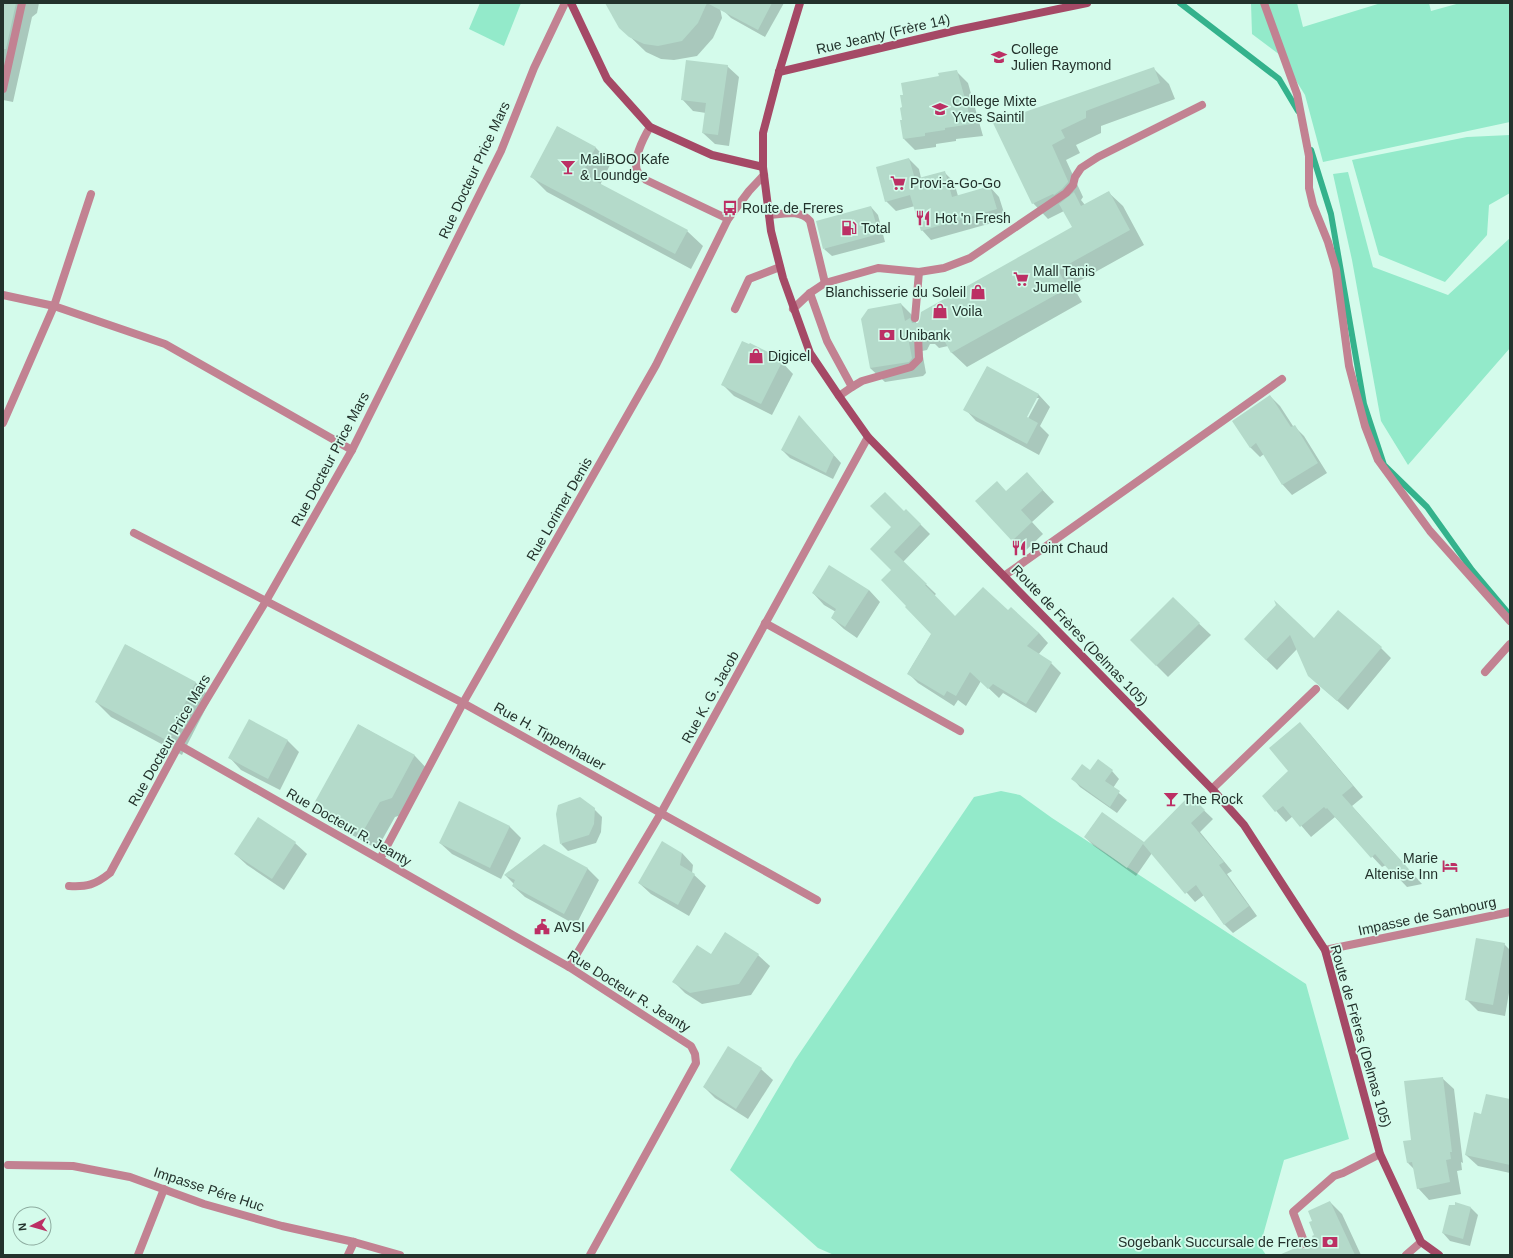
<svg xmlns="http://www.w3.org/2000/svg" width="1513" height="1258" viewBox="0 0 1513 1258" font-family="Arial,sans-serif">
<rect width="100%" height="100%" fill="#d4fbeb"/>
<g fill="#93eaca">
<polygon points="480,3 521,3 504,46 469,29"/>
<polygon points="1251,3 1297,3 1303,27 1381,3 1429,3 1431,11 1460,3 1510,3 1510,122 1323,162 1305,95 1280,55 1252,34"/>
<polygon points="1510,135 1510,193 1489,205 1487,235 1445,282 1379,255 1352,160 1467,137"/>
<polygon points="1348,172 1373,267 1448,295 1510,238 1510,348 1408,465 1381,421 1352,260 1333,174"/>
<polygon points="1001,791 1020,795 1052,818 1306,984 1349,1139 1284,1160 1260,1246 1266,1255 834,1255 818,1248 730,1170 795,1060 974,797"/>
</g>
<g fill="#0003" fill-rule="evenodd">
<polygon points="3,3 39,3 37,13 32,17 13,102 3,100"/>
<polygon points="610,3 719,3 722,18 713,38 697,56 674,60 661,59 646,52 620,27"/>
<polygon points="728,3 784,3 765,37 731,18 724,11"/>
<polygon points="727,66 739,77 729,146 715,144 703,133 706,113 693,111 682,99"/>
<polygon points="1154,69 1169,84 1175,99 1101,126 1101,133 1076,145 1080,153 1066,160 1083,197 1081,200 1085,205 1108,192 1123,206 1144,245 1072,285 1082,302 967,367 952,353 948,346 939,348 935,344 930,344 927,350 922,351 926,373 923,376 885,382 870,368 901,304 916,319 916,324 918,324 1073,227 1064,211 1048,219 1033,203 995,124"/>
<polygon points="956,71 968,83 983,136 956,139 956,141 936,144 936,147 915,150 904,139 901,121 903,121 904,96 940,77"/>
<polygon points="558,127 596,148 611,163 600,185 687,231 703,246 691,269 547,192 532,177"/>
<polygon points="909,159 919,169 921,178 944,172 954,182 958,196 990,187 999,197 1006,219 931,240 922,230 915,206 896,211 886,201"/>
<polygon points="871,207 878,215 885,242 832,256 824,249"/>
<polygon points="750,344 778,358 793,374 772,415 734,396 722,384"/>
<path d="M987,367l52,28 11,12 -10,19 9,9 -10,20 -63,-34 -11,-12zM1036,398h3l-13,24 -2,-1z"/>
<polygon points="1270,396 1280,406 1293,426 1294,426 1304,436 1327,473 1292,495 1283,485 1264,454 1260,457 1250,447"/>
<polygon points="806,424 841,463 833,479 790,458 782,450"/>
<polygon points="1038,485 1054,502 1032,522 1043,534 1024,552 1012,540 1007,492"/>
<polygon points="906,510 930,534 903,562 936,594 934,596 955,618 1008,611 1039,633 1048,643 1038,655 1051,663 1061,673 1036,713 1003,693 999,698 981,681 966,706 958,700 954,706 918,683 908,673 932,633 908,606 892,570 893,527"/>
<polygon points="869,590 880,602 857,638 844,629 832,618 836,612 824,605 813,593"/>
<polygon points="1173,599 1211,635 1168,677 1131,640"/>
<polygon points="1277,605 1314,639 1381,648 1391,658 1348,710 1320,686 1297,649 1277,670 1255,649"/>
<polygon points="126,645 196,683 211,698 182,755 111,717 96,702"/>
<polygon points="249,721 288,741 299,752 280,790 241,770 230,758"/>
<polygon points="1300,724 1310,734 1363,797 1352,806 1422,884 1407,887 1386,865 1382,867 1335,817 1311,837 1293,816 1286,822 1263,796 1290,771"/>
<polygon points="359,725 415,756 430,772 408,813 395,817 377,849 329,822 314,807"/>
<polygon points="1090,771 1112,771 1119,779 1113,788 1127,800 1117,813 1080,787 1073,779"/>
<polygon points="1190,797 1213,819 1200,832 1232,871 1227,874 1257,916 1233,933 1224,924 1204,895 1195,902 1152,853 1136,876 1094,846 1085,837 1144,843"/>
<polygon points="594,809 602,817 601,832 596,843 568,851 561,844"/>
<polygon points="509,826 521,838 501,879 452,854 440,843"/>
<polygon points="295,843 307,854 284,890 247,865 235,854"/>
<polygon points="544,845 588,869 599,880 576,925 525,897 513,886 514,884 505,875"/>
<polygon points="682,853 693,865 692,873 706,886 689,916 651,894 639,883"/>
<polygon points="1504,944 1510,950 1510,987 1505,1016 1478,1011 1466,999"/>
<polygon points="758,955 770,966 751,995 702,1004 685,993 674,982 711,956"/>
<polygon points="761,1069 773,1080 748,1119 715,1098 704,1087"/>
<polygon points="1442,1078 1454,1089 1463,1163 1461,1162 1462,1170 1457,1171 1461,1194 1429,1200 1418,1188 1414,1169 1408,1163 1412,1140"/>
<polygon points="1510,1100 1510,1173 1478,1166 1466,1155 1482,1115"/>
<polygon points="1330,1202 1342,1214 1361,1255 1300,1255 1303,1250 1308,1250 1315,1241 1314,1221"/>
<polygon points="1456,1204 1471,1208 1478,1215 1470,1246 1450,1241 1443,1233"/>
</g>
<g fill="none" stroke-linecap="round" stroke-linejoin="round">
<g stroke="#34b28c" stroke-width="6">
<polyline points="1180,3 1279,79 1298,111"/>
<polyline points="1311,150 1331,214 1364,404 1384,465 1427,507 1472,570 1509,614"/>
</g>
</g>
<g fill="#b4daca">
<polygon points="3,3 16,3 6,49 3,49"/>
<polygon points="605,3 707,3 698,23 682,41 658,46 644,44 629,37 619,28"/>
<polygon points="707,3 772,3 758,30"/>
<polygon points="686,60 728,65 718,135 702,133 706,103 681,100"/>
<polygon points="1154,67 1160,83 1086,111 1086,118 1061,130 1065,138 1052,145 1068,181 1068,182 1062,189 1054,195 1053,194 1032,204 993,123"/>
<polygon points="957,70 972,124 945,128 945,130 925,133 925,136 903,139 900,120 902,120 900,108 902,107 900,95 903,95 901,83 939,76 938,73"/>
<polygon points="557,126 596,147 582,174 688,230 675,254 530,177"/>
<polygon points="909,158 915,179 945,171 952,197 990,186 997,209 921,231 910,195 885,202 876,167"/>
<polygon points="1109,191 1130,230 1058,270 1068,288 951,353 939,331 923,334 920,330 915,330 913,336 908,337 912,358 909,362 870,368 861,319 868,309 901,303 905,321 910,318 912,323 918,323 920,319 921,312 1072,227 1059,204 1074,192 1081,206"/>
<polygon points="871,206 879,234 823,249 816,221"/>
<polygon points="742,341 749,344 750,343 778,357 777,360 782,362 761,404 721,385"/>
<polygon points="987,366 1039,394 1027,417 1038,423 1027,444 963,410"/>
<polygon points="1270,395 1291,427 1295,425 1318,463 1282,485 1256,443 1250,448 1232,421"/>
<polygon points="799,415 834,455 826,473 781,450"/>
<polygon points="1027,472 1043,490 1021,510 1032,522 1012,541 975,501 997,481 1006,491"/>
<polygon points="885,492 904,511 906,509 921,524 894,552 927,584 925,585 955,616 983,587 1008,610 1011,607 1039,633 1027,646 1052,662 1026,704 993,684 988,689 970,672 956,696 947,691 944,696 907,674 931,634 905,607 906,606 881,580 891,570 870,549 891,527 870,506"/>
<polygon points="829,565 869,590 845,627 831,618 836,609 812,593"/>
<polygon points="1173,597 1200,623 1156,666 1130,640"/>
<polygon points="1274,600 1314,638 1338,610 1382,647 1337,701 1308,676 1290,635 1266,660 1244,639 1276,605"/>
<polygon points="125,644 196,682 166,740 95,702"/>
<polygon points="249,719 288,740 268,779 228,758"/>
<polygon points="1300,722 1353,786 1342,795 1413,874 1395,877 1375,854 1371,858 1327,808 1326,809 1324,807 1300,827 1283,806 1275,812 1262,796 1288,771 1269,748"/>
<polygon points="358,724 415,755 392,798 380,802 361,835 312,807"/>
<polygon points="1098,759 1113,770 1105,781 1120,791 1110,807 1071,779 1082,764 1090,770"/>
<polygon points="1190,795 1205,810 1191,823 1224,862 1219,865 1249,906 1224,925 1196,885 1185,894 1143,844 1127,868 1084,837 1102,812 1144,842"/>
<polygon points="580,797 595,808 594,824 589,835 560,844 556,814 558,805"/>
<polygon points="459,801 510,826 490,868 439,843"/>
<polygon points="258,817 296,842 272,879 234,854"/>
<polygon points="662,841 682,853 680,865 695,874 678,905 638,883"/>
<polygon points="544,844 588,868 564,914 512,886 515,880 504,875"/>
<polygon points="725,932 759,954 739,984 690,993 672,982 697,945 711,954"/>
<polygon points="1476,938 1505,943 1493,1005 1465,1000"/>
<polygon points="728,1046 762,1068 736,1109 703,1087"/>
<polygon points="1443,1077 1452,1152 1450,1152 1451,1159 1446,1160 1450,1182 1417,1189 1412,1162 1407,1163 1403,1141 1411,1140 1404,1081"/>
<polygon points="1486,1094 1510,1099 1510,1165 1465,1155 1474,1112 1481,1114"/>
<polygon points="1330,1201 1355,1255 1279,1255 1300,1246 1304,1249 1309,1248 1310,1242 1314,1240 1312,1236 1314,1235 1309,1222 1312,1221 1308,1211"/>
<polygon points="1455,1202 1471,1207 1463,1239 1442,1233 1449,1205 1455,1205"/>
</g>
<g fill="none" stroke-linecap="round" stroke-linejoin="round">
<g stroke="#c28292" stroke-width="8">
<polyline points="3,89 22,3"/>
<path d="M650,127c-6,10 -20,36 -11,47 2,2 5,4 7,6l82,39"/>
<path d="M769,215c14,-1 31,-6 41,6l15,62"/>
<polyline points="810,293 827,341 852,387 862,381 911,367 919,359 918,335"/>
<polyline points="54,306 91,194"/>
<polyline points="735,309 749,279 780,267"/>
<polyline points="793,309 810,293 825,283 878,268 919,272 944,268 970,258 1066,193 1073,185 1075,177 1081,168 1098,157 1202,105"/>
<polyline points="915,318 919,272"/>
<polyline points="839,396 852,387"/>
<polyline points="134,533 266,601"/>
<polyline points="1004,576 1282,379"/>
<polyline points="1212,789 1316,689"/>
<polyline points="1305,1244 1293,1212 1334,1176 1343,1173 1380,1154"/>
<polyline points="348,1255 354,1242"/>
</g>
<g stroke="#c28292" stroke-width="8">
<polyline points="1264,3 1297,94 1309,156 1309,188 1313,205 1328,242 1336,269 1349,366 1365,426 1378,460 1430,531 1510,621"/>
<polyline points="3,295 54,306 165,344 352,450"/>
<polyline points="3,423 54,306"/>
<polyline points="266,601 463,703 817,900"/>
<polyline points="765,623 960,731"/>
<polyline points="1485,672 1510,644"/>
<polyline points="179,745 569,967 691,1046 695,1054 696,1063 590,1255"/>
<polyline points="380,859 463,703 656,365 728,219 749,191 764,175"/>
<path d="M69,886c18,1 26,-1 41,-13l69,-128 87,-144 86,-151 149,-299 33,-83 31,-65"/>
<polyline points="1325,950 1510,912"/>
<polyline points="569,967 661,813 868,437"/>
<polyline points="8,1165 73,1166 130,1177 204,1204 282,1226 354,1242 400,1255"/>
<polyline points="138,1255 164,1189"/>
<polyline points="1406,1255 1421,1242"/>
</g>
<g stroke="#a54966" stroke-width="8">
<polyline points="571,3 607,79 650,127 712,155 763,167"/>
<polyline points="800,3 779,72 763,133 763,167 771,231 783,278 810,353 839,396 868,437 1212,789 1244,825 1325,950 1380,1154 1421,1242 1439,1255"/>
<polyline points="779,72 957,30 1087,3"/>
</g>
</g>
<defs>
<symbol id="school-bare" viewBox="-9 -9 18 18"><path d="M0-5L7-2L0 1L-7-2ZM-4 1L0 2.5L4 1V4Q0 6-4 4Z" fill="#bc2f64" stroke="#d4fbeb" stroke-width="2.5" paint-order="stroke"/></symbol>
<symbol id="bar-bare" viewBox="-9 -9 18 18"><path d="M-6-5H6L.8 .8V4.5H3.5V6h-7V4.5H-.8V.8Z" fill="#bc2f64" stroke="#d4fbeb" stroke-width="2.5" paint-order="stroke"/></symbol>
<symbol id="supermarket-bare" viewBox="-9 -9 18 18"><path d="M-6-5.5h2.5l.6 2H6L4.5 2H-2.5L-4.4-4H-6ZM-1.5 3.2a1.3 1.3 0 1 0 .1 0ZM3 3.2a1.3 1.3 0 1 0 .1 0Z" fill="#bc2f64" stroke="#d4fbeb" stroke-width="2.5" paint-order="stroke"/></symbol>
<symbol id="bus-bare" viewBox="-9 -9 18 18"><path d="M-5-6H5V4H4V6H2V4H-2V6H-4V4H-5ZM-3.5-4V0h7V-4ZM-3.5 1.2v1.5H-2V1.2ZM2 1.2v1.5H3.5V1.2Z" fill="#bc2f64" stroke="#d4fbeb" stroke-width="2.5" paint-order="stroke"/></symbol>
<symbol id="restaurant-bare" viewBox="-9 -9 18 18"><path d="M-5-6h1v4h1v-4h1v4h1v-4h1v5L-1.5 .5V6h-2V.5L-5-1ZM5-6V6H3V1.5H1.5Q1.5-4 5-6Z" fill="#bc2f64" stroke="#d4fbeb" stroke-width="2.5" paint-order="stroke"/></symbol>
<symbol id="fuel-bare" viewBox="-9 -9 18 18"><path d="M-5.5-6h7V0h2V4h1.3V-2.5L3-4.5l.8-.8L6-3V5H2.5V1h-1V6h-7ZM-4.2-4.7v3.2H.2V-4.7Z" fill="#bc2f64" stroke="#d4fbeb" stroke-width="2.5" paint-order="stroke"/></symbol>
<symbol id="shop-bare" viewBox="-9 -9 18 18"><path d="M-5-2.5h2.3a2.7 3.5 0 0 1 5.4 0H5L5.5 6h-11ZM-1.5-2.5h3a1.5 2.3 0 0 0-3 0Z" fill="#bc2f64" stroke="#d4fbeb" stroke-width="2.5" paint-order="stroke"/></symbol>
<symbol id="bank-bare" viewBox="-9 -9 18 18"><path d="M-6-4H6V4H-6ZM0-2.3a2.3 2.3 0 1 0 0 4.6a2.3 2.3 0 1 0 0-4.6Z" fill="#bc2f64" stroke="#d4fbeb" stroke-width="2.5" paint-order="stroke"/></symbol>
<symbol id="hotel-bare" viewBox="-9 -9 18 18"><path d="M-6-4.5h1.5V1H6V5H4.5V3h-9V5H-6ZM-4 0a1.8 1.8 0 1 1 3.6 0ZM.5 0V-2.5h3Q6-2.5 6 0Z" fill="#bc2f64" stroke="#d4fbeb" stroke-width="2.5" paint-order="stroke"/></symbol>
<symbol id="civic-bare" viewBox="-9 -9 18 18"><path d="M-.6-6.5H3V-4.5H.6V-3L4-1V1h2V6H-6V1h2V-1L-.6-3ZM-1.2 2.5V6h2.4V2.5Z" fill="#bc2f64" stroke="#d4fbeb" stroke-width="2.5" paint-order="stroke"/></symbol>
</defs>
<g fill-rule="evenodd">
<use href="#school-bare" x="988" y="46" width="22" height="22"/>
<use href="#school-bare" x="929" y="98" width="22" height="22"/>
<use href="#bar-bare" x="557" y="156" width="22" height="22"/>
<use href="#supermarket-bare" x="887" y="172" width="22" height="22"/>
<use href="#bus-bare" x="719" y="197" width="22" height="22"/>
<use href="#restaurant-bare" x="912" y="207" width="22" height="22"/>
<use href="#fuel-bare" x="838" y="217" width="22" height="22"/>
<use href="#supermarket-bare" x="1010" y="268" width="22" height="22"/>
<use href="#shop-bare" x="967" y="281" width="22" height="22"/>
<use href="#shop-bare" x="929" y="300" width="22" height="22"/>
<use href="#bank-bare" x="876" y="324" width="22" height="22"/>
<use href="#shop-bare" x="745" y="345" width="22" height="22"/>
<use href="#restaurant-bare" x="1008" y="537" width="22" height="22"/>
<use href="#bar-bare" x="1160" y="788" width="22" height="22"/>
<use href="#hotel-bare" x="1439" y="855" width="22" height="22"/>
<use href="#civic-bare" x="531" y="916" width="22" height="22"/>
<use href="#bank-bare" x="1319" y="1231" width="22" height="22"/>
</g>
<g text-anchor="middle" stroke-width="3.5" stroke-linejoin="round" paint-order="stroke">
<g font-size="14" fill="#23322c" stroke="#d4fbeb">
<text transform="translate(883 34) rotate(-13)" y="5">Rue Jeanty (Frère 14)</text>
<text transform="translate(474 170) rotate(-65)" y="5">Rue Docteur Price Mars</text>
<text transform="translate(330 459) rotate(-62)" y="5">Rue Docteur Price Mars</text>
<text transform="translate(559 509) rotate(-60)" y="5">Rue Lorimer Denis</text>
<text transform="translate(1080 635) rotate(46)" y="5">Route de Frères (Delmas 105)</text>
<text transform="translate(710 697) rotate(-61)" y="5">Rue K. G. Jacob</text>
<text transform="translate(550 736) rotate(29)" y="5">Rue H. Tippenhauer</text>
<text transform="translate(169 740) rotate(-60)" y="5">Rue Docteur Price Mars</text>
<text transform="translate(349 827) rotate(30)" y="5">Rue Docteur R. Jeanty</text>
<text transform="translate(1427 916) rotate(-12)" y="5">Impasse de Sambourg</text>
<text transform="translate(629 991) rotate(32)" y="5">Rue Docteur R. Jeanty</text>
<text transform="translate(1361 1036) rotate(74)" y="5">Route de Frères (Delmas 105)</text>
<text transform="translate(209 1189) rotate(18)" y="5">Impasse Pére Huc</text>
</g>
<g font-size="14" fill="#23322c" stroke="#d4fbeb" text-anchor="start">
<text x="1011" y="54">College<tspan x="1011" dy="16">Julien Raymond</tspan></text>
<text x="952" y="106">College Mixte<tspan x="952" dy="16">Yves Saintil</tspan></text>
<text x="580" y="164">MaliBOO Kafe<tspan x="580" dy="16">&amp; Loundge</tspan></text>
<text x="910" y="188">Provi-a-Go-Go</text>
<text x="742" y="213">Route de Freres</text>
<text x="935" y="223">Hot 'n Fresh</text>
<text x="861" y="233">Total</text>
<text x="1033" y="276">Mall Tanis<tspan x="1033" dy="16">Jumelle</tspan></text>
<text x="966" y="297" text-anchor="end">Blanchisserie du Soleil</text>
<text x="952" y="316">Voila</text>
<text x="899" y="340">Unibank</text>
<text x="768" y="361">Digicel</text>
<text x="1031" y="553">Point Chaud</text>
<text x="1183" y="804">The Rock</text>
<text x="1438" y="863" text-anchor="end">Marie<tspan x="1438" dy="16">Altenise Inn</tspan></text>
<text x="554" y="932">AVSI</text>
<text x="1318" y="1247" text-anchor="end">Sogebank Succursale de Freres</text>
</g>
</g>
<rect width="1513" height="1258" fill="none" stroke="#23322c" stroke-width="8"/>
<g transform="translate(32 1226) rotate(264)"><circle r="19" fill="#d4fbeb" stroke="#8dab9f"/>
<path d="M0-3L7 15L0 10L-7 15Z" fill="#bc2f64"/>
<text y="-6" font-size="11" font-weight="bold" text-anchor="middle" fill="#23322c">N</text>
</g>
</svg>
